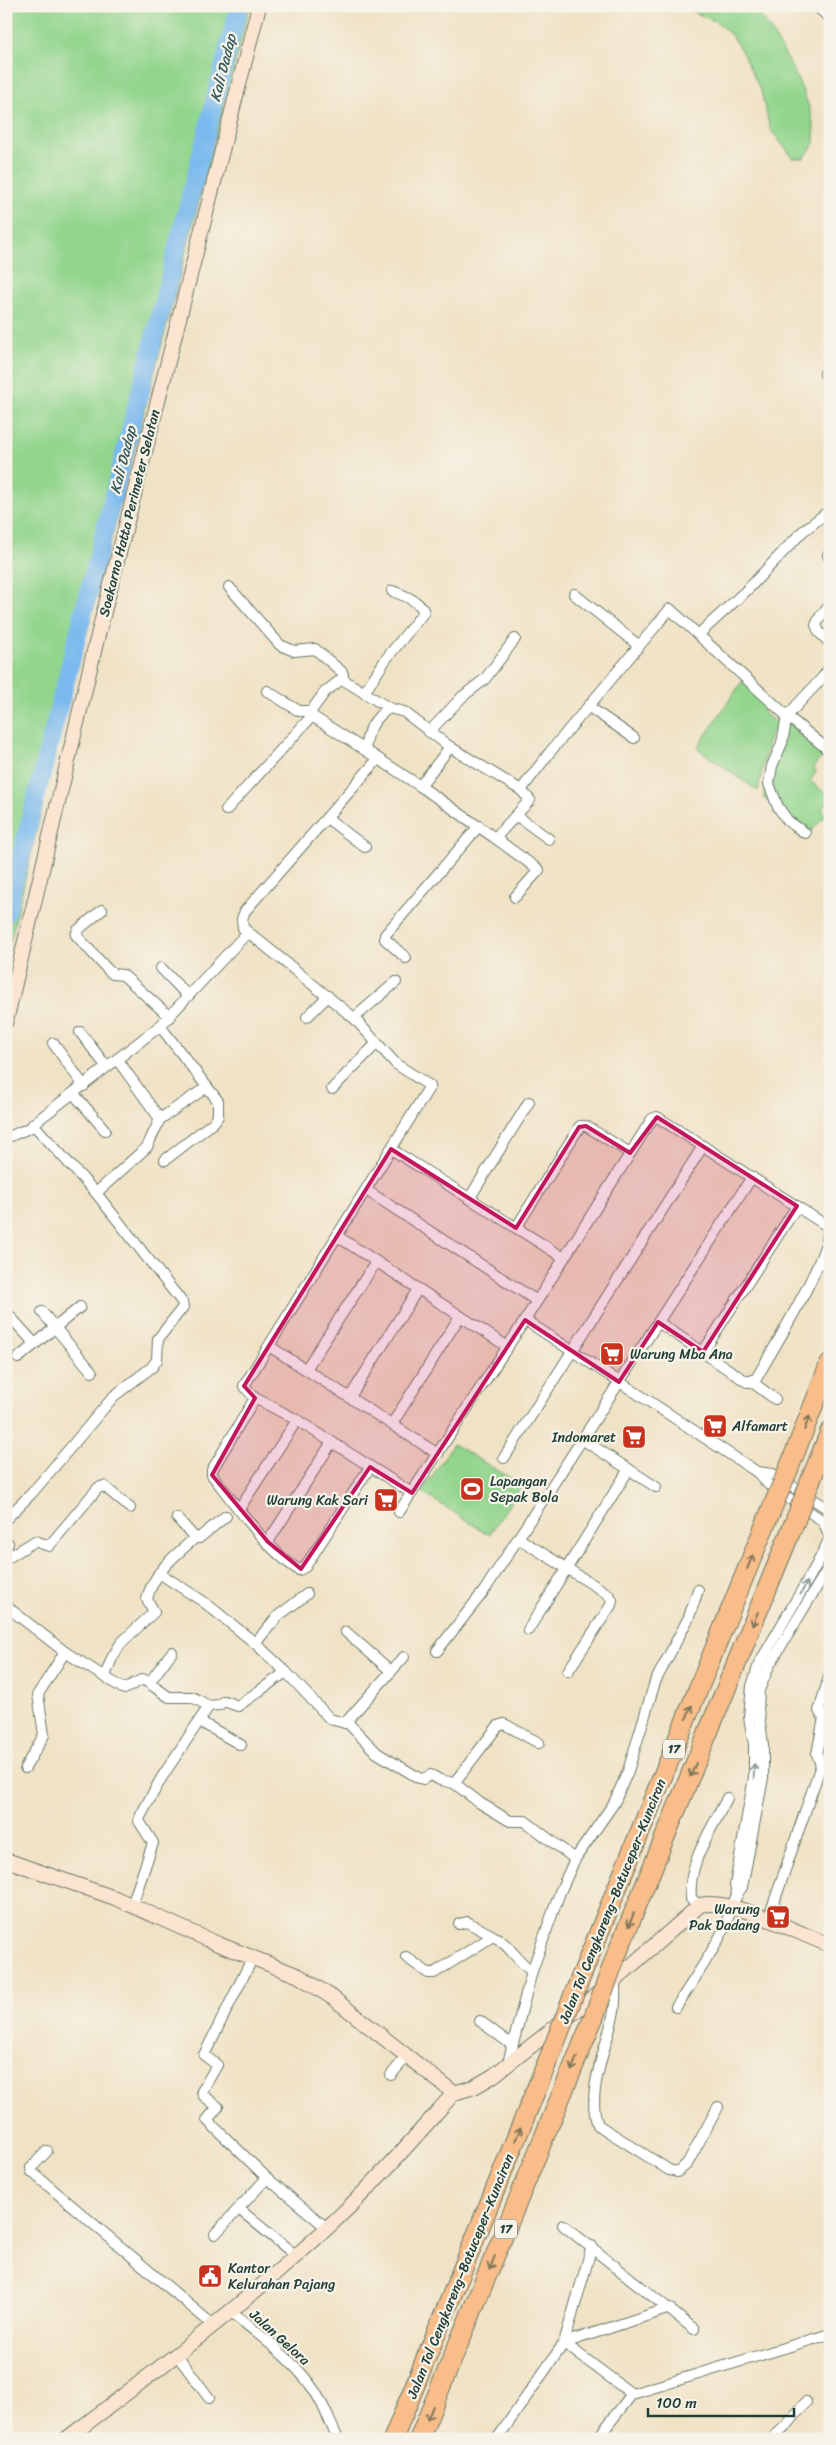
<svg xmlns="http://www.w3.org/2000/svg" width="836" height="2445" viewBox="0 0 836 2445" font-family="Sriracha,sans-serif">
<rect width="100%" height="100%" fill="#f7f3e8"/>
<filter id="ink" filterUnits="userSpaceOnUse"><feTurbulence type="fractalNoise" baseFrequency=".02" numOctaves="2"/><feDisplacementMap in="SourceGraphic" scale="10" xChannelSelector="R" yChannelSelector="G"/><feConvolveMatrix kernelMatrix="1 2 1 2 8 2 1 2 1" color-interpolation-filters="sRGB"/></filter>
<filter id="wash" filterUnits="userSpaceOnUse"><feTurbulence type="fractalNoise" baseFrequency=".0096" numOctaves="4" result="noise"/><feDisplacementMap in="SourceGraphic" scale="20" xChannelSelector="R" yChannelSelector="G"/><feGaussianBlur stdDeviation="1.12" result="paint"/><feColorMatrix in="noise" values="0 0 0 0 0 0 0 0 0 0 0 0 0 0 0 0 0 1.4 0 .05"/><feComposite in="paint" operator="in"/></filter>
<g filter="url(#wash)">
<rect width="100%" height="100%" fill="#f0e2c5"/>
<g fill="#92d58d" stroke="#588960" fill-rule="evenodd">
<polygon points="6,6 250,6 50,774 6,960"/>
<path d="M679,6h74c22,27 66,101 61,136 -1,5 -7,11 -10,16h-11l-23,-29 -9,-38 -19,-39 -11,-17 -14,-13z"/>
<path d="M743,680l40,36 -14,21 -11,54 -61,-43zM768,704l13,11 -6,7 -13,-11z"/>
<polygon points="787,722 823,756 814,766 816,772 810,781 830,797 830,801 822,809 826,815 810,832 763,798 777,739"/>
<polygon points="453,1444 522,1485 489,1535 422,1492"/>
</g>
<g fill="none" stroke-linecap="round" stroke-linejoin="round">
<polyline stroke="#7abaee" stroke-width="18" points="6,914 239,6"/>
</g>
</g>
<g filter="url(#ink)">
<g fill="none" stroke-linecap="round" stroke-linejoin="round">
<defs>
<g id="street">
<polyline points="816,6 830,18"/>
<polyline points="825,374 830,370"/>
<polyline points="830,552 828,555 830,559"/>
<polyline points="229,587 280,645 294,651 315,649 342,672 343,675 342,679"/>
<polyline points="574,594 638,645"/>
<polyline points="830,606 821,615 816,625 819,632 830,643"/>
<polyline points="699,634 748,589 802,532 825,514 830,513"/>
<polyline points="267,691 299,711 311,711"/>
<path d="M364,693l22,-34 38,-47c-4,-11 -21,-17 -32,-21"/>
<polyline points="589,707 634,738"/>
<path d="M389,708c-15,10 -22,23 -24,42l55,36 30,-39"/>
<polyline points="429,732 462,697 485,679 515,639"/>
<polyline points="365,750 312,716 311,711 325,692 342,679 389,708 404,712 450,747 521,790 530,800 495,838 420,786"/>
<polyline points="378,759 245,911 242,919 243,928 354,1018 396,1064 430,1086 244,1386 255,1398 297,1420 412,1493"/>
<polyline points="521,790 550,752 670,609 787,716 826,748"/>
<polyline points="226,810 312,716"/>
<polyline points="517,816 549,839"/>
<polyline points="327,818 365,847"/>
<polyline points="805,833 788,821 778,807 769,784 772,766 782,743 787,716 823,677 830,667"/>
<polyline points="495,838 539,870 515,897"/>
<polyline points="102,910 78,930 76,935 108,970 113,974 123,975 170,1017"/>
<polyline points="406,958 385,939 385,935 479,826"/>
<polyline points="161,968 188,996"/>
<polyline points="307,1017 328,996"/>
<polyline points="354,1018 396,982"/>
<polyline points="160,1026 218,1101 218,1116 214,1122 165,1160"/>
<polyline points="80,1032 106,1066"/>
<polyline points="53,1043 84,1086"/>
<polyline points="332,1089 377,1043"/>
<polyline points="73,1093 105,1130"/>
<polyline points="160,1119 207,1087"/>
<polyline points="6,1138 34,1126"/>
<polyline points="391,1149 564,1258"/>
<polyline points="366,1190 537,1301"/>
<polyline points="96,1193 147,1147 160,1119 117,1059"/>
<polyline points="469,1199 529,1102"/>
<polyline points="516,1228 580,1126 586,1126 630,1153"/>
<polyline points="337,1236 508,1347"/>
<polyline points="6,1312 35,1344"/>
<polyline points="42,1312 92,1372"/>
<polyline points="525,1320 757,1472 768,1484 823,1521 830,1537"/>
<polyline points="269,1346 438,1454"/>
<polyline points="703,1352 797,1206"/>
<polyline points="18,1358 80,1307"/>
<polyline points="306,1369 376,1262"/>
<polyline points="752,1382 775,1399"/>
<polyline points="350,1397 418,1289"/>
<path d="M255,1398l-43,72v5c22,28 57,77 87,95l6,-3 65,-100"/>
<polyline points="392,1424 460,1316"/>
<polyline points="582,1439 656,1487"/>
<path d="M504,1458l199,-312 124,80c9,22 -57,128 -71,153l-9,3 -89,-60"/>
<polyline points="757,1472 773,1474 830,1510"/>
<polyline points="239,1509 297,1420"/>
<polyline points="399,1512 525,1320 652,1119 657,1117 703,1146"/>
<polyline points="177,1518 195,1538 199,1538 226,1516"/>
<polyline points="6,1519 32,1493 114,1396 152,1367 157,1360 158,1339 183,1307 182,1302 96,1193 33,1124 160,1026 247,933"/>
<polyline points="518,1538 608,1594 612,1600 611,1605 568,1671"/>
<polyline points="6,1541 8,1543 6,1550"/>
<polyline points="268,1542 332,1442"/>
<polyline points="6,1559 35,1541 49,1546 98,1488 104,1486 130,1508"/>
<polyline points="159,1573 204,1602 255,1643 286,1672 330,1719 349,1724 377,1753 419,1778 423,1779 431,1775 440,1780 454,1783 480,1803 510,1821 525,1821 575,1859"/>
<polyline points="6,1606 65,1652 124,1689 143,1679 169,1697 192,1697 209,1706 219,1705 224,1701 238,1706 286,1672"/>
<polyline points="528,1630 629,1469"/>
<polyline points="346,1632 391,1671"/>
<polyline points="255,1643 278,1616 307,1594"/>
<polyline points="437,1651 484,1591 752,1177"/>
<path d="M105,1676l7,-18 9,-15 33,-31 -7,-13c6,-26 28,-44 48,-61"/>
<polyline points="149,1683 172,1652"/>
<polyline points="199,1721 241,1745"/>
<polyline points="345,1723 404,1657"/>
<polyline points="25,1768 44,1735 38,1694 65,1652"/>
<polyline points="454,1783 498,1726 504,1724 539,1743"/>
<polyline points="737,1893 735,1885 754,1777 754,1745 749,1717 752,1686 759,1664 817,1564 830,1538"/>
<polyline points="132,1905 153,1843 139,1821 141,1815 162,1777 209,1706"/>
<path d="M700,1905l-9,-6c-4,-37 21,-69 36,-101"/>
<polyline points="768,1920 821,1765 817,1754 824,1718 819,1711 830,1674"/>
<polyline points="459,1924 467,1922 493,1936"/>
<polyline points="253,1957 204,2055 217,2065 202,2091 203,2095 218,2107 207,2120 267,2178 327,2228"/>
<path d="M406,1957l22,16h6l59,-37c16,7 24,26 39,35"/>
<path d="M615,1980c0,10 1,21 -1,31 -6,34 -29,81 -16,114l71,45 8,2 10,-8 31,-57"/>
<path d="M676,2007c16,-24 32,-48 46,-74 7,-14 10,-34 20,-46l21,-109v-34l-5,-35 1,-19 10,-24 61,-101"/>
<polyline points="480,2021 512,2045"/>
<polyline points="508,2063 532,1971 560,1892 575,1859 614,1803 628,1771 655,1682 689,1617 698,1590"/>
<polyline points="391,2075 407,2056"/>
<polyline points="47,2151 31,2168 32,2172 213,2325"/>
<polyline points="239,2209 295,2255"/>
<polyline points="563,2225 694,2329"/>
<polyline points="215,2234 267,2178"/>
<polyline points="592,2246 564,2343 632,2394"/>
<path d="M230,2311c29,24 62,47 84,79 10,15 16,33 24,49"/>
<polyline points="177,2355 209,2398"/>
<polyline points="497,2439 564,2343 670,2308"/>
<polyline points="597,2439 632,2394 830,2334"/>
<polyline points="772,2439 787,2425 806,2402"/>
</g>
<g id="secondary">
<polyline points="6,1021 96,643 259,6"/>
<path d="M6,1860l109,38 103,46 81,32 34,22 121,95 20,-6 19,-11 122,-96 85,-75c34,-7 96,28 130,40"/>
<path d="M66,2439c89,-67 178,-135 260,-210 46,-42 87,-90 128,-136"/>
</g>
<g id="highway">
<polyline points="789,1468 830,1363"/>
<polyline points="812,1477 830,1432"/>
<polyline points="616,1956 793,1526"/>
<polyline points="578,1984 770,1513"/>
<polyline points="393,2439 551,2053"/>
<polyline points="419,2439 593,2019"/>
</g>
</defs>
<use href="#street" stroke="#687767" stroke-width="12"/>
<use href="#secondary" stroke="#687767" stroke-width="16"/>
<use href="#highway" stroke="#687767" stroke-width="21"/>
<use href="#street" stroke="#fff" stroke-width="10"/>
<use href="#secondary" stroke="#fce5d0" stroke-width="14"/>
<use href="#highway" stroke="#f8bd89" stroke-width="19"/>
<defs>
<g id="highway-bridge">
<polyline points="770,1513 789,1468"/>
<polyline points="793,1526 812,1477"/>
<polyline points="593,2019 616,1956"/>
<polyline points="551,2053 578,1984"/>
</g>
</defs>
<use href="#highway-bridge" stroke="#687767" stroke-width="21" stroke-linecap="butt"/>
<use href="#highway-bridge" stroke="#f8bd89" stroke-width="19"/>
</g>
<defs><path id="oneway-shaft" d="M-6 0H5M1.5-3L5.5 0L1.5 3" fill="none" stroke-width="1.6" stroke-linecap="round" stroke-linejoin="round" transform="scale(1.25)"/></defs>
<g stroke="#81775a">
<use href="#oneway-shaft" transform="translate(807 1423) rotate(-69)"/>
<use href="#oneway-shaft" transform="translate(750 1562) rotate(-68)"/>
<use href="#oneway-shaft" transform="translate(755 1619) rotate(112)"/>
<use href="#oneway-shaft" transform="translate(689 1712) rotate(-68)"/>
<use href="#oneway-shaft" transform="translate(693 1770) rotate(112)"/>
<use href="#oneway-shaft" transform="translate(631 1920) rotate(112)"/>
<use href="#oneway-shaft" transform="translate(574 2064) rotate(112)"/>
<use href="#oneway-shaft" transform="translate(518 2134) rotate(-68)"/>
<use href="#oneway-shaft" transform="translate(492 2263) rotate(112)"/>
<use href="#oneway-shaft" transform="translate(430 2413) rotate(112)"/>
</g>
<g stroke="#8f9e9a">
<use href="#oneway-shaft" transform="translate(804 1588) rotate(-61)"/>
<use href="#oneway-shaft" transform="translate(754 1771) rotate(-88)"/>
</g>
</g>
<path fill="#c2185b" fill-opacity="0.2" stroke="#c2185b" stroke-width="4" stroke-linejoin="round" d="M657,1117l140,89 -94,146 -45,-30 -39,60 -94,-62 -113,173 -42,-26 -69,102 -33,-27 -56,-67 43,-77 -11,-12 147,-237 125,79 63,-101 7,-1 44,27z"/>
<defs>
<symbol id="supermarket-square" viewBox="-11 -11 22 22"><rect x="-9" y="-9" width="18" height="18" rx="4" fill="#c8321e" stroke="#f7f3e8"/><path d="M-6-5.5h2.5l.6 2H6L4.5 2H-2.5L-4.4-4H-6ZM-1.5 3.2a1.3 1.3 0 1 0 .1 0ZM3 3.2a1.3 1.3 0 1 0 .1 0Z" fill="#fff"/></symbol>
<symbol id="stadium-square" viewBox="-11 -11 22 22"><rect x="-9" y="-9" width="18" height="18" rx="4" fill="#c8321e" stroke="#f7f3e8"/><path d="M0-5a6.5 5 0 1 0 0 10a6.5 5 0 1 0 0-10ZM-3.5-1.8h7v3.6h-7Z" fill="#fff"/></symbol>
<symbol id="civic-square" viewBox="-11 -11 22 22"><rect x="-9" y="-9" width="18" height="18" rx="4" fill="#c8321e" stroke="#f7f3e8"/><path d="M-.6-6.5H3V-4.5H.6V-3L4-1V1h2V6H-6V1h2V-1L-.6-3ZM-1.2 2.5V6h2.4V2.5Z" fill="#fff"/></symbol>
</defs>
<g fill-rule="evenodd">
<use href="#supermarket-square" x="598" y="1340" width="28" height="28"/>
<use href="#supermarket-square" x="701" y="1412" width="28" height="28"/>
<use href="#supermarket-square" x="620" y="1423" width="28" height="28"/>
<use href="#stadium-square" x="458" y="1475" width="28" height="28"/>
<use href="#supermarket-square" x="372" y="1486" width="28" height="28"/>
<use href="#supermarket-square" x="764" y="1903" width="28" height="28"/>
<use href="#civic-square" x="196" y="2262" width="28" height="28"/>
</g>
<g text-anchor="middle" stroke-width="4.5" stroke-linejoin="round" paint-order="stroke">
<g fill="#f7f3e8" stroke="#60746a" stroke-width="1">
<rect x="663" y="1739.5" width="22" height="19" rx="4"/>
<rect x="495" y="2219.5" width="22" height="19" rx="4"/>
</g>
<g font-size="12" font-weight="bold" fill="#1f3d34">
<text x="674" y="1753">17</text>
<text x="506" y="2233">17</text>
</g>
<g font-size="14" fill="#1f3d34" stroke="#f7f3e8">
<text transform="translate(129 513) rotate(-76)" y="5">Soekarno Hatta Perimeter Selatan</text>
<text transform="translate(612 1901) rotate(-68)" y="5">Jalan Tol Cengkareng–Batuceper–Kunciran</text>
<text transform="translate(460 2276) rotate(-68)" y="5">Jalan Tol Cengkareng–Batuceper–Kunciran</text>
<text transform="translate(280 2337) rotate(42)" y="5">Jalan Gelora</text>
</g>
<g font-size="14" fill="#1f3d34" stroke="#f7f3e8" text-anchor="start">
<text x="630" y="1359">Warung Mba Ana</text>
<text x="732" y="1431">Alfamart</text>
<text x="616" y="1442" text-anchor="end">Indomaret</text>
<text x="490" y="1486">Lapangan<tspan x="490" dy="16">Sepak Bola</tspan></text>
<text x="368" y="1505" text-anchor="end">Warung Kak Sari</text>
<text x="760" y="1914" text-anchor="end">Warung<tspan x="760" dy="16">Pak Dadang</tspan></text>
<text x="228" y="2273">Kantor<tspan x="228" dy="16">Kelurahan Pajang</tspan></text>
</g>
<g font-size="15" font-style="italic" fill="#365c62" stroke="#f7f3e8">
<text transform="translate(223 68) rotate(-76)" y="5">Kali Dadap</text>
<text transform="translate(123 460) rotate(-76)" y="5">Kali Dadap</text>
</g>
</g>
<rect width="836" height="2445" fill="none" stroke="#f7f3e8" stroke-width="25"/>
<path d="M648 2408v8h146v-8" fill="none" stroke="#1f3d34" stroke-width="2.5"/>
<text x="656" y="2408" font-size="15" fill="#1f3d34" stroke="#f7f3e8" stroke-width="4" paint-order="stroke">100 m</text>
</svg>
